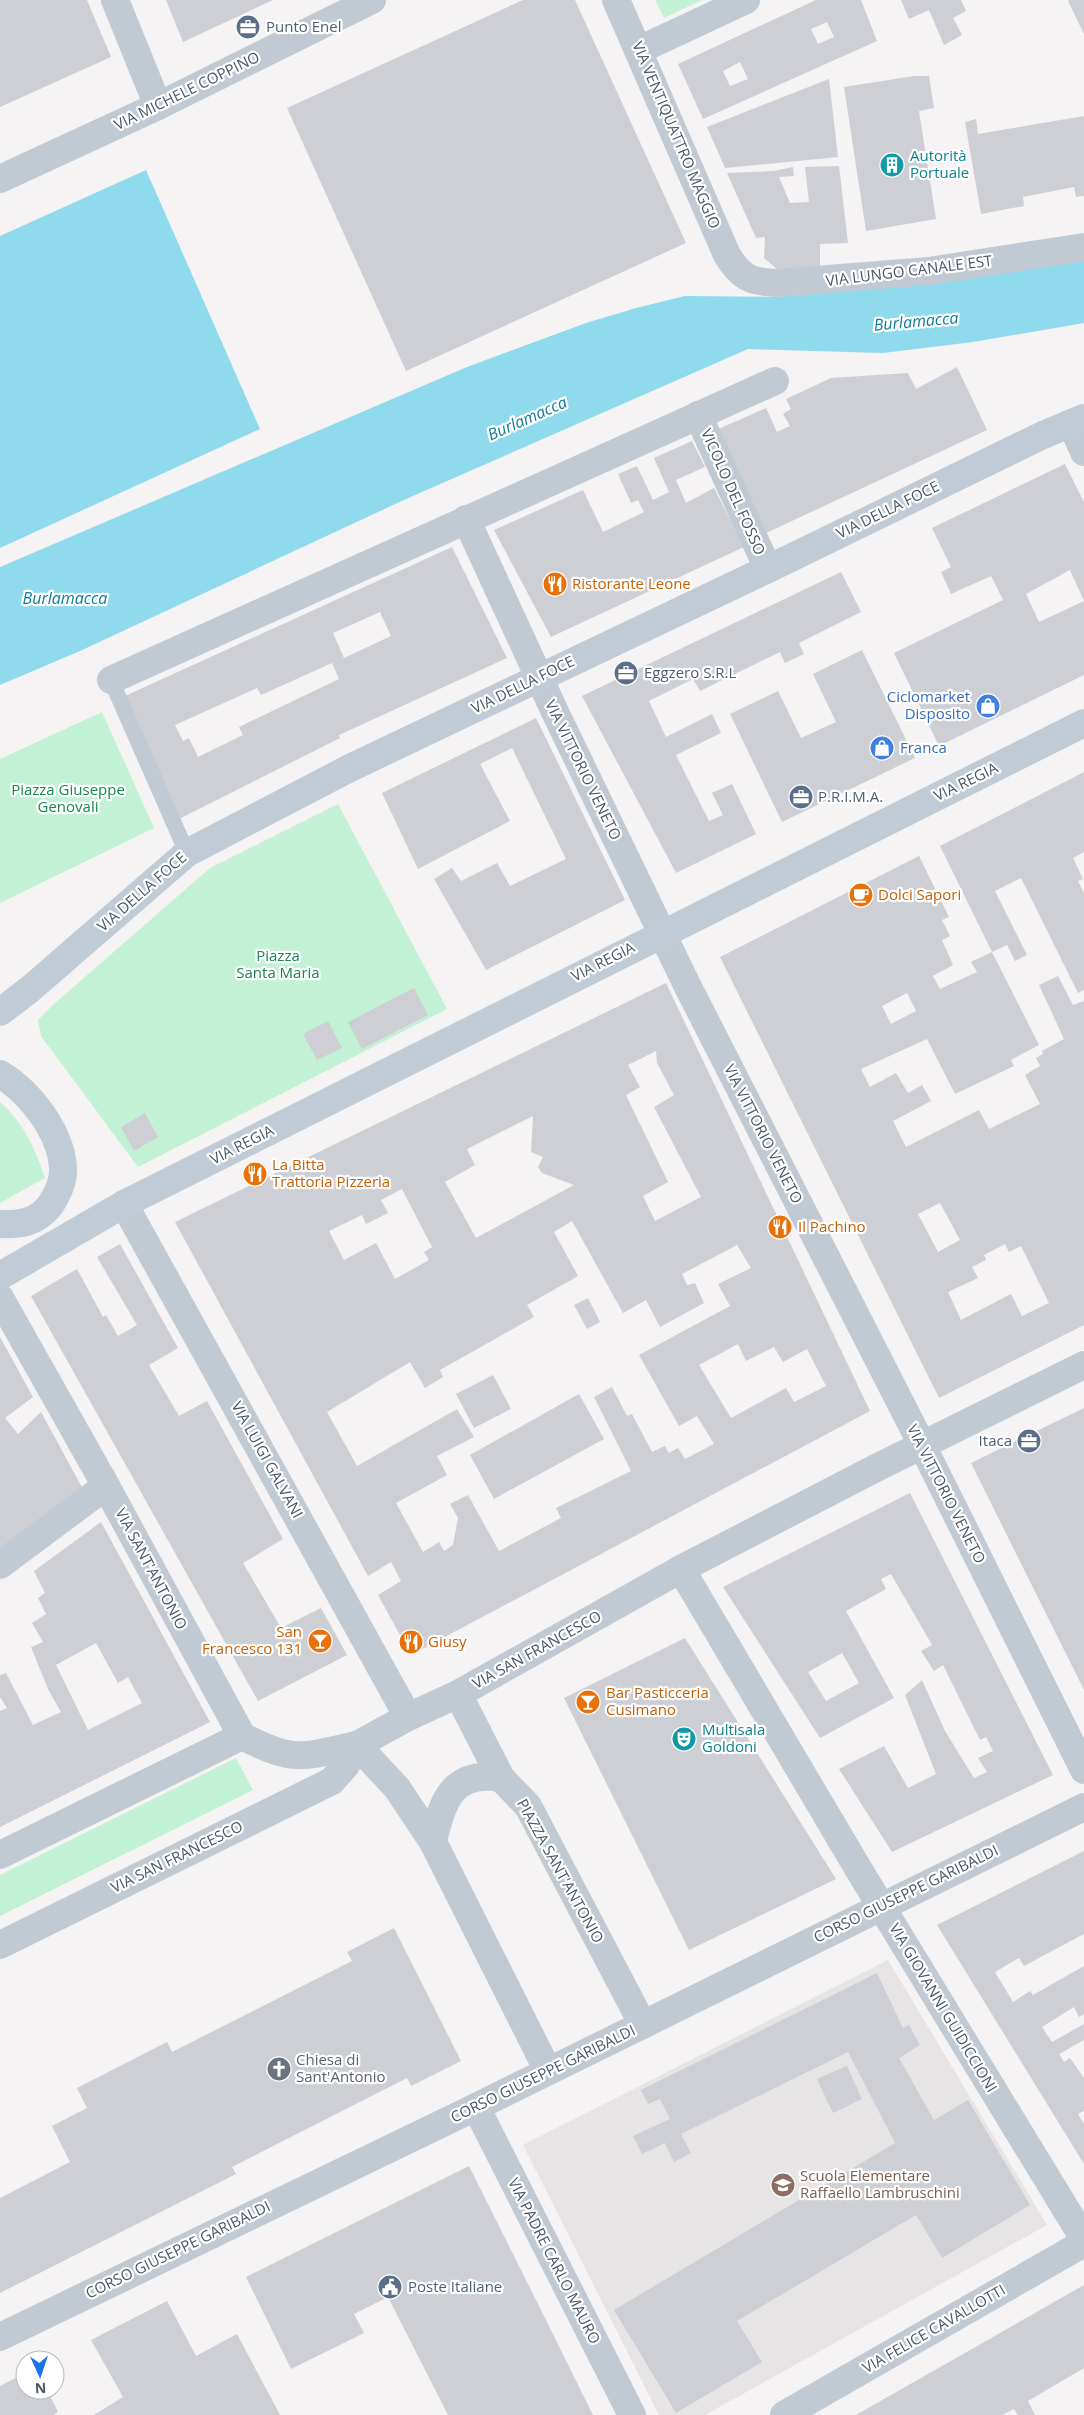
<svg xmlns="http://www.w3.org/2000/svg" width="1084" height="2415" viewBox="0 0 1084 2415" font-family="'Open Sans',sans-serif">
<rect width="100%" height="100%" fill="#f5f3f3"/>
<polygon fill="#e6e4e5" points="888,1960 1047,2225 705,2415 659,2415 523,2145"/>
<g fill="#c3f1d5">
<polygon points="655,0 702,0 664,18"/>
<polygon points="102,712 154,828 0,903 0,759"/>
<polygon points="338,804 447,1009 138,1167 41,1036 38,1020 54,1004 210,868"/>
<path d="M0,1102c23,20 35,47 45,76l-45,25z"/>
<polygon points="236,1758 253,1790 0,1916 0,1875"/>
</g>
<g fill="#90daee">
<polygon points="146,170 260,429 0,548 0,236"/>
<polygon points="1084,257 1084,323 973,342 883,353 748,349 406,499 80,651 0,685 0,567 467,367 586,323 636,308 685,296 776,297 882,288 979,276"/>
</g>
<g fill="#cdcfd5" fill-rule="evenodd">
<polygon points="0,0 87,0 111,57 0,107"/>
<polygon points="166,0 273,0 183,42"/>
<polygon points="523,0 575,0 686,243 406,371 287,108"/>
<path d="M816,0h45l16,41 -174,78 -25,-55zM827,22l7,15 -16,7 -7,-15zM740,62l8,17 -18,7 -7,-15z"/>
<polygon points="901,0 961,0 966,11 953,18 962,35 944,45 929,10 909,19"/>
<polygon points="1070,0 1084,0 1084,34 1068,1"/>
<polygon points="914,76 929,76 934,108 919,111 936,219 866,231 844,87"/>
<polygon points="829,79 838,157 725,168 707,127"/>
<polygon points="1084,116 1084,196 1076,197 1074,187 1023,197 1024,206 981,214 965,122 976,119 978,134"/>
<polygon points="839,166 848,243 820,244 820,268 778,270 764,258 765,237 756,238 727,173 774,171 793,167 794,176 779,177 790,203 809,202 805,167"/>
<polygon points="957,367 987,430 764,534 716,430 766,408 777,432 790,426 783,414 791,409 786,399 831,378 908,373 916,389"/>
<polygon points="692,441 705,467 676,480 686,503 714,488 744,547 551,637 494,530 583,490 603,532 644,512 638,500 631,503 618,474 637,466 653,500 669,492 654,458"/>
<path d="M1065,464l19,38v173l-145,71 -45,-93 109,-53 -12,-24 -40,18 -10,-22 10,-5 -19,-39zM1070,570l14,31 -45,21 -13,-28z"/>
<path d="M452,547l55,111 -168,77 1,3 -161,81 -54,-123zM380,612l11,24 -47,22 -11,-25zM332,663l7,16 -100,48 4,8 -45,22 -9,-19 -6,3 -8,-16 82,-37 4,7z"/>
<polygon points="841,572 861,612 799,643 804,654 785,663 780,652 700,691 693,679 649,701 666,737 712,714 721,733 676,755 709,821 723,815 712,793 732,784 756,834 676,873 582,696"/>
<polygon points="862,650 915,758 782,822 730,714 778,691 801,738 836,722 813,674"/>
<polygon points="536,718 625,900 486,970 434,879 452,868 461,881 497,863 510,886 566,859 512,748 480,764 510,821 418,869 382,793"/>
<polygon points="1084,772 1084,852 1073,858 1083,879 1078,881 1084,893 1084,990 1078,993 1021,878 995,891 1027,955 1015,961 1007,945 992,952 940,846"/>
<path d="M919,856l30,61 -7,3 8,16 -8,4 11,25 -20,11 7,13 37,-17 -6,-10 21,-10 47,93 -28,15 3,6 -59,28 -28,-55 -66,30 9,18 26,-14 12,20 14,-8 9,16 -38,20 13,26 73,-37 10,19 51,-25 -15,-29 15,-9 -4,-8 7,-4 -1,-3 22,-12 -25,-54 19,-9 15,29 11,-4v324l-145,73 -219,-441zM907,993l9,18 -25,13 -9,-18zM940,1203l20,37 -22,12 -20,-38zM1005,1244l4,8 12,-6 28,57 -27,13 -11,-22 -50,26 -13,-28 30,-14 -6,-11 14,-7 -2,-5z"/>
<path d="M666,983l204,428 -459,244 -33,-60 23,-14 -10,-19 -23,14 -193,-354zM656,1051l1,12 17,32 -20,12 47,90 -46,24 -12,-25 25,-14 -42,-87 14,-8 -12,-22zM533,1116l-2,36 12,5 -5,10 4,6 32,12 -98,53 -31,-56 30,-17 -8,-16zM402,1189l30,58 -8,5 5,8 -34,19 -19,-36 -32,17 -15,-29 33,-16 4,9 22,-11 -7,-13zM572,1221l51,92 23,-13 14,27 44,-24 -9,-20 -8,2 -5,-11 55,-29 14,23 -33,16 12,22 -91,49 40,71 18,-10 17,28 -29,15 -7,-11 -9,5 -4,-7 -13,6 -20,-38 -5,2 -15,-29 -18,10 37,74 -75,37 5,10 -62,33 -31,-56 -18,9 8,14 -5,27 -9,6 -5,-9 -16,10 -27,-49 51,-28 -10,-19 37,-19 -17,-28 -100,57 -30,-54 83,-50 15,26 18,-11 -3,-7 94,-53 -7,-12 51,-29 -24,-44zM738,1344l8,17 28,-14 9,15 24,-13 19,37 -32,16 -8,-14 -55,30 -32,-53z"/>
<polygon points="414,988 428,1015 362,1049 348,1022"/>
<polygon points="328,1021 342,1048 317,1060 303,1034"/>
<polygon points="145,1113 158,1137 134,1151 121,1127"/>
<polygon points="120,1244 178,1348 149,1365 179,1416 207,1401 283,1539 243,1563 281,1628 321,1608 347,1655 258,1701 31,1296 77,1269 103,1317 106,1315 118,1336 137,1325 97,1257"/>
<polygon points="588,1298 600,1322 587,1329 574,1305"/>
<polygon points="0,1337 33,1397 5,1418 18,1434 41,1412 84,1491 0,1551"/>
<polygon points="493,1375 511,1409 474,1428 456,1394"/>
<polygon points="579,1394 604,1439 494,1499 470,1455"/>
<polygon points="1084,1408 1084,1690 971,1463"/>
<path d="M910,1493l143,282 -161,77 -53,-83 45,-23 24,42 28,-14 -31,-79 17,-15 23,51 29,47 13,-6 -9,-14 15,-7 -7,-14 -6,3 -37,-75 -9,6 -13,-20 11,-6 -41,-71 -10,5 5,10 -40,22 48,87 -74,40 -97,-151zM842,1653l17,30 -33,18 -18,-29z"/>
<path d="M101,1522l109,200 -210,105v-116l7,-3 -7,-11v-22l6,-2 27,52 28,-13 -13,-23 -17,-42 12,-5 -11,-19 14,-9 -8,-16 7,-5 -11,-22zM96,1643l22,40 10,-6 14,26 -54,27 -32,-65z"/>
<polygon points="685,1638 836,1879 689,1950 564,1698"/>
<polygon points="1084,1851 1084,1934 1024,1966 1019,1958 995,1972 1013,2002 1030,1991 1033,1995 1084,1966 1084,2014 1079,2017 1074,2007 1042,2027 1052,2042 1084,2024 1084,2040 1059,2054 1064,2062 1070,2058 1084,2078 1084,2111 1078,2114 1084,2124 1084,2164 937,1925"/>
<polygon points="394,1928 461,2061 411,2086 407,2078 232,2167 236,2174 0,2293 0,2198 70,2162 52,2126 87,2108 77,2088 167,2042 172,2052 352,1961 347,1952"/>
<polygon points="877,1973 903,2028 909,2025 920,2045 899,2058 934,2120 968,2100 1030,2205 942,2258 916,2215 737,2321 762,2362 676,2413 614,2310 895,2143 848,2052 681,2134 691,2153 674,2162 665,2143 642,2154 633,2136 670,2119 660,2099 648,2104 641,2090"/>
<polygon points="847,2066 862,2099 833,2113 817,2079"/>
<polygon points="469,2166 538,2304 593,2415 448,2415 388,2297 354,2314 364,2333 291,2369 246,2277"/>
<polygon points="1084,2285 1084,2368 1028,2401 1035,2415 1018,2415 1014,2409 1002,2415 856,2415"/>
<polygon points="167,2301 196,2356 237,2334 280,2415 94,2415 123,2397 91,2340"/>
<polygon points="25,2373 25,2390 47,2390 58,2412 53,2415 0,2415 0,2386"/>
</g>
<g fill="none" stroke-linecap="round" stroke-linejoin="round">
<polyline stroke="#c1cad2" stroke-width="16" points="111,680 187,853"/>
<g stroke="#c1cad2" stroke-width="28">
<polyline points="115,0 158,106"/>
<path d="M616,0l111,255c14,23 24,27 50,28l152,-12 155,-24"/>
<polyline points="639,50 746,0"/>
<polyline points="0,179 158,106 372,0"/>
<polyline points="698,415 768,569"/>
<polyline points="1071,423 1084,452"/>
<polyline points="466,519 555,712 687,985 922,1445 1084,1770"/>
<polyline points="111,680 775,381"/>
<polyline points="124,1204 408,1717"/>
<path d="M0,1298l106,188 136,250c51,27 61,21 115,9l40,43 36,54 115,229"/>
<polyline points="0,1565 106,1486"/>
<polyline points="681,1569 859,1870 1084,2239"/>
<polyline points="458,1694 501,1778 528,1806 643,2025"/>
<path d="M433,1842c9,-41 19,-72 68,-64"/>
<polyline points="0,1855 242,1736"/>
<polyline points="0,1945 332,1781 346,1765 357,1745 408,1717 458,1694 681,1569 876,1468 1084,1365"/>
<polyline points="476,2107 632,2415"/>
<polyline points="0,2337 476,2107 1084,1807"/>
<polyline points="784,2415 1084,2243"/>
</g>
<g stroke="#c1cbd6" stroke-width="28">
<polyline points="0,1012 29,990 187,853 348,769 768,569 1043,435 1084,418"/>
<path d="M0,1074c30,18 61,58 63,94 1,13 -5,25 -12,36 -13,18 -30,21 -51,20"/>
<polyline points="0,1276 124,1204 1084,723"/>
</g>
</g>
<defs>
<symbol id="office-disc" viewBox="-11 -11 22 22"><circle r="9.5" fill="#5c6f8a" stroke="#fff"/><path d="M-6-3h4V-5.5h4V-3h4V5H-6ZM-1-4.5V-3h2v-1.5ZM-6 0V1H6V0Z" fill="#fff"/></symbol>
<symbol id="building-disc" viewBox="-11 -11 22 22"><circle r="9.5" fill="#0f9aa8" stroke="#fff"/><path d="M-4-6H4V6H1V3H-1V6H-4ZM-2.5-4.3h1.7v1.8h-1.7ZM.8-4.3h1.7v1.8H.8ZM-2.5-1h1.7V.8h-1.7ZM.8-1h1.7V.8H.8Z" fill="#fff"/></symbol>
<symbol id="restaurant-disc" viewBox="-11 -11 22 22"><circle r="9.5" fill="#e8710a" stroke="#fff"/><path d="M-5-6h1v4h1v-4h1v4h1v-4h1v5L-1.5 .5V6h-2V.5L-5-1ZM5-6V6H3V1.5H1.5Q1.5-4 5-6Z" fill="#fff"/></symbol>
<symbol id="shop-disc" viewBox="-11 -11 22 22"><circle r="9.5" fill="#3f7fe0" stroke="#fff"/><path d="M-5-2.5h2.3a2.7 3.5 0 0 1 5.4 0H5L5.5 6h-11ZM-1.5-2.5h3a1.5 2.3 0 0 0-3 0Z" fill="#fff"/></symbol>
<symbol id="cafe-disc" viewBox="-11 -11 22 22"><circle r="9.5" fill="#e8710a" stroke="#fff"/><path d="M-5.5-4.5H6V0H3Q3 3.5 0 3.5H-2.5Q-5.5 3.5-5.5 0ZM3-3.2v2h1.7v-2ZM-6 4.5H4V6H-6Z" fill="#fff"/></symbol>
<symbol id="bar-disc" viewBox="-11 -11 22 22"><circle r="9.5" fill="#e8710a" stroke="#fff"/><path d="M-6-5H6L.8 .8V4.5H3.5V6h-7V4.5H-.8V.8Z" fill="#fff"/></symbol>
<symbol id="theatre-disc" viewBox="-11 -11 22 22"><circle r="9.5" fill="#0f9aa8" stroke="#fff"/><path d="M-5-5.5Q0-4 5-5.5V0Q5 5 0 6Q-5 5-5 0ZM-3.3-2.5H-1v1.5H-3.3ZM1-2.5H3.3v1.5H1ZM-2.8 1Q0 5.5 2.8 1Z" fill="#fff"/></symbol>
<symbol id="church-disc" viewBox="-11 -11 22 22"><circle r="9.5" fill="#6b7280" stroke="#fff"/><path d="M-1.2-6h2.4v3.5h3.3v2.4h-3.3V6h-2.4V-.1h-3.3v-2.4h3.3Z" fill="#fff"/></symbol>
<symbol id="school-disc" viewBox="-11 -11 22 22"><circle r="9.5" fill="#8d6e63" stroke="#fff"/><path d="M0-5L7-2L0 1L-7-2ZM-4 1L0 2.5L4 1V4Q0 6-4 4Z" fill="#fff"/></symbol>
<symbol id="civic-disc" viewBox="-11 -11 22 22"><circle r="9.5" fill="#5c6f8a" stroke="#fff"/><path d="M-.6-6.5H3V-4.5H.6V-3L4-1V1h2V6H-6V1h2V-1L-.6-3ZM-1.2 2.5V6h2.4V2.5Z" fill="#fff"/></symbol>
</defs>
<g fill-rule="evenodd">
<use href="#office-disc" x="234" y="13" width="28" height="28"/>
<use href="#building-disc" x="878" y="151" width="28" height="28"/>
<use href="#restaurant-disc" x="541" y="570" width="28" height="28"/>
<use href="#office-disc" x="612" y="659" width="28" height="28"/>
<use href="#shop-disc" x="974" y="692" width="28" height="28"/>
<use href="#shop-disc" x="868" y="734" width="28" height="28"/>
<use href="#office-disc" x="787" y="783" width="28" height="28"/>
<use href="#cafe-disc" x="847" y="881" width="28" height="28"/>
<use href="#restaurant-disc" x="241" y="1160" width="28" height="28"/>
<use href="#restaurant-disc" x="766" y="1213" width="28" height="28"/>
<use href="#office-disc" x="1015" y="1427" width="28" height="28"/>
<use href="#bar-disc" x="306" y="1627" width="28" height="28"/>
<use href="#restaurant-disc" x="397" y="1628" width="28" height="28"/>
<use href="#bar-disc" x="574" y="1688" width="28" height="28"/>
<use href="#theatre-disc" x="670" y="1725" width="28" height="28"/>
<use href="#church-disc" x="265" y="2055" width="28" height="28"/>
<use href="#school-disc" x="769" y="2171" width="28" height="28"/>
<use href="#civic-disc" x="376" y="2273" width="28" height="28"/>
</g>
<g text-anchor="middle" stroke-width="4.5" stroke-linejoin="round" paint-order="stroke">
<g font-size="15" fill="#4e5e75" stroke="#fff" text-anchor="start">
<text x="266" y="32">Punto Enel</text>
<text x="644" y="678">Eggzero S.R.L</text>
<text x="818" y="802">P.R.I.M.A.</text>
<text x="1012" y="1446" text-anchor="end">Itaca</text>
<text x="408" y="2292">Poste Italiane</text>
</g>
<g font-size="15" fill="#4a5661" stroke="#fff">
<text transform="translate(187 91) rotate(-26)" y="5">VIA MICHELE COPPINO</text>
<text transform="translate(676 135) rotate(67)" y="5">VIA VENTIQUATTRO MAGGIO</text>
<text transform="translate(909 271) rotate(-7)" y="5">VIA LUNGO CANALE EST</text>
<text transform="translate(733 492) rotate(66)" y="5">VICOLO DEL FOSSO</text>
<text transform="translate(888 510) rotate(-26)" y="5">VIA DELLA FOCE</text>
<text transform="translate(523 685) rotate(-26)" y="5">VIA DELLA FOCE</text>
<text transform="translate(583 770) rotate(64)" y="5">VIA VITTORIO VENETO</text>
<text transform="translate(966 782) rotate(-26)" y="5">VIA REGIA</text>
<text transform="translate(142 892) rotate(-41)" y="5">VIA DELLA FOCE</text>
<text transform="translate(603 962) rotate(-27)" y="5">VIA REGIA</text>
<text transform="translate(763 1134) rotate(63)" y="5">VIA VITTORIO VENETO</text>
<text transform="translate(242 1145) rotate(-27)" y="5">VIA REGIA</text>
<text transform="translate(267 1460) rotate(61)" y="5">VIA LUIGI GALVANI</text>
<text transform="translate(946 1494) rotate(63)" y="5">VIA VITTORIO VENETO</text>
<text transform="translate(151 1569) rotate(62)" y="5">VIA SANT'ANTONIO</text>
<text transform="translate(537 1650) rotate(-29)" y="5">VIA SAN FRANCESCO</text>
<text transform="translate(177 1857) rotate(-26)" y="5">VIA SAN FRANCESCO</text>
<text transform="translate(560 1871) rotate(61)" y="5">PIAZZA SANT'ANTONIO</text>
<text transform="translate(906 1894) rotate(-26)" y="5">CORSO GIUSEPPE GARIBALDI</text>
<text transform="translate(943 2008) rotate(59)" y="5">VIA GIOVANNI GUIDICCIONI</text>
<text transform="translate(543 2074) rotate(-26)" y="5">CORSO GIUSEPPE GARIBALDI</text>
<text transform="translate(178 2250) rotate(-26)" y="5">CORSO GIUSEPPE GARIBALDI</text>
<text transform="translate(554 2261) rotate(63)" y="5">VIA PADRE CARLO MAURO</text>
<text transform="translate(934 2329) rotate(-30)" y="5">VIA FELICE CAVALLOTTI</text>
</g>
<g font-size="15" fill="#0d838f" stroke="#fff" text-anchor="start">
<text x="910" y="161">Autorità<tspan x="910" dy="17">Portuale</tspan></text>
<text x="702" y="1735">Multisala<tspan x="702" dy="17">Goldoni</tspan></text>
</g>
<g font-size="15" fill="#c56008" stroke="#fff" text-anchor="start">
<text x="572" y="589">Ristorante Leone</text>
<text x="878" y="900">Dolci Sapori</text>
<text x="272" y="1170">La Bitta<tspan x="272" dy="17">Trattoria Pizzeria</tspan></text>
<text x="798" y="1232">Il Pachino</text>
<text x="302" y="1637" text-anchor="end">San<tspan x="302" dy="17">Francesco 131</tspan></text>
<text x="428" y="1647">Giusy</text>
<text x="606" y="1698">Bar Pasticceria<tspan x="606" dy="17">Cusimano</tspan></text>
</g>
<g font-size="15" fill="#366cbe" stroke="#fff" text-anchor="end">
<text x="970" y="702">Ciclomarket<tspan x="970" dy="17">Disposito</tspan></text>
<text x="900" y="753" text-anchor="start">Franca</text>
</g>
<g font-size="15" fill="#17864f" stroke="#fff">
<text x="68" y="795">Piazza Giuseppe<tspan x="68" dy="17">Genovali</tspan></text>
<text x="278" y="961">Piazza<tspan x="278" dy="17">Santa Maria</tspan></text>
</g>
<g font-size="15" fill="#5b616d" stroke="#fff" text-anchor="start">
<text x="296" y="2065">Chiesa di<tspan x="296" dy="17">Sant'Antonio</tspan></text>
</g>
<g font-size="15" fill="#785e54" stroke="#fff" text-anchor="start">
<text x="800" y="2181">Scuola Elementare<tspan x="800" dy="17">Raffaello Lambruschini</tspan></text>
</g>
<g font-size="16" font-style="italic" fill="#0c7c9b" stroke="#fff">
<text transform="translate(916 321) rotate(-5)" y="6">Burlamacca</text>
<text transform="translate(527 418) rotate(-24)" y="6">Burlamacca</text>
<text x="65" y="604">Burlamacca</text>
</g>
</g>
<g transform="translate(40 2375) rotate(177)"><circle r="24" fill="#ffffff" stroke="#b7bbc0"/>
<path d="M0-4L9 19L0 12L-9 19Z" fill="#1a73e8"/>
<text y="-8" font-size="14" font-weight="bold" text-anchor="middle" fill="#4a5661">N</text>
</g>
</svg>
